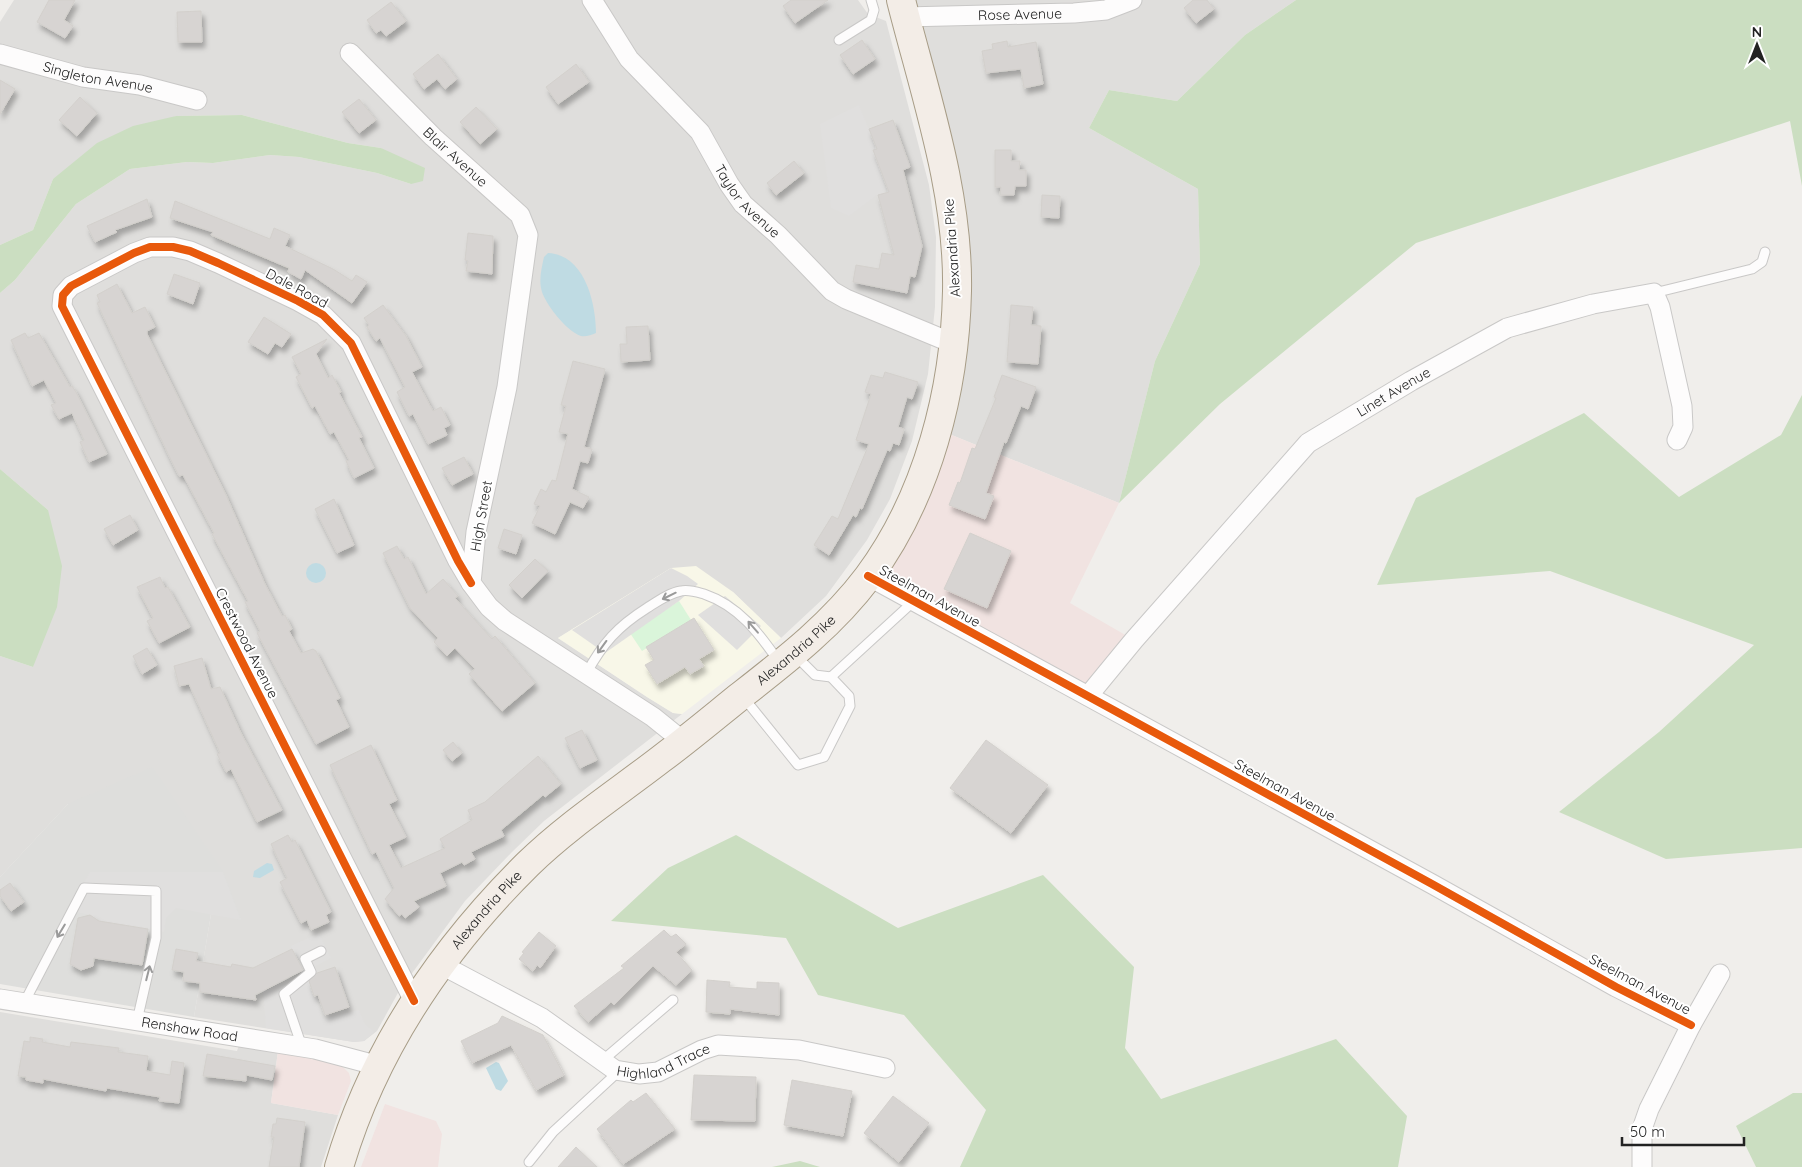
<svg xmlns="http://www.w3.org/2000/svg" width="1802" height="1167" viewBox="0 0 1802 1167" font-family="Quicksand,sans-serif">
<defs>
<filter id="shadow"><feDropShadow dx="3" dy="5.5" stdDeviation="2.5" flood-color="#0004"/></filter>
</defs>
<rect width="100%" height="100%" fill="#f0eeeb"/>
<g fill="#dfdedc">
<polygon points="14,0 858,0 868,14 886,21 929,185 936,237 935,307 928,374 912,441 890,499 867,540 826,596 781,638 733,592 671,568 558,638 647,697 673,713 682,714 544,821 511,853 465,901 399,991 377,1031 364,1041 354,1042 194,1017 211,914 241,919 68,804 0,877 0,656 33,667 48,510 0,469 0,293 15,280 76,204 130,169 187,162 213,163 270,155 299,157 377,173 411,184 381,148 348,143 242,115 176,116 53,179 33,230 0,245 0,22"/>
<polygon points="901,0 1296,0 1245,35 1177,101 1109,90 1089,128 1198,189 1200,264 1155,361 1119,503 937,429 956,314"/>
<polygon points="0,1012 237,1051 239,1045 278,1051 271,1103 338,1115 321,1167 0,1167"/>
</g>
<g fill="#f1e3e1">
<polygon points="937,429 1119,503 1070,603 1134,640 1088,696 868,576"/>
<polygon points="278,1051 328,1059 342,1066 349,1073 351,1081 338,1115 271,1103"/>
<polygon points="385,1104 436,1121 442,1134 438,1167 361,1167"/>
</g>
<polygon fill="#f8f7e8" points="696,566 733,592 781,638 682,714 673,713 647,697 558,638 671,568"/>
<polygon fill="#dededc" points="152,767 223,872 241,920 211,914 194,1017 0,984 0,877 68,804"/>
<g fill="#cbdec1">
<polygon points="1296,0 1802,0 1802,186 1790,121 1416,243 1220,404 1119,503 1155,361 1200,264 1198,189 1089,128 1109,90 1177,101 1245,35"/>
<polygon points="242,115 348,143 381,148 425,168 423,181 411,184 377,173 299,157 270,155 213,163 187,162 130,169 76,204 15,280 0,293 0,245 33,230 53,179 97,143 133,126 176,116"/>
<polygon points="1802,395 1802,848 1666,859 1559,812 1659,732 1754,645 1550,571 1377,585 1416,498 1584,413 1679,497 1781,435"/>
<polygon points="0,469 48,510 62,566 57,607 33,667 0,656"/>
<polygon points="736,835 898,928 1043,875 1134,967 1125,1048 1161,1099 1336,1039 1407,1116 1398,1167 960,1167 986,1110 904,1015 818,995 786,938 611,921 668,868"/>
<polygon points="1793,1093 1802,1093 1802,1167 1756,1167 1736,1126"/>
<polygon points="800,1161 820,1167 772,1167"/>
</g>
<polygon fill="#daf5da" points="679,601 691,620 642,651 630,633"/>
<g fill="#e0dfde">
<polygon points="859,105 877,149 874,150 883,177 886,193 877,195 849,216 831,208 820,124"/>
<polygon points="671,568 687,576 698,584 679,601 605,653 572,630"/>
<polygon points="725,596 761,626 737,650 698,615"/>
<polygon points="90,872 223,872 241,920 176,908 166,918 164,932 99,921 90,915 68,910"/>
<polygon points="319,933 331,958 304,972 291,946"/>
<polygon points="309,979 323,1019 359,1010 365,1024 375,1032 364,1041 354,1042 266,1028 263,992 279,984 280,986"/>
</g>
<g fill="#bfdbe3">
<path d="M548,253c37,2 48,50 48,80 -5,2 -10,4 -15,3 -14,-4 -38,-34 -40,-48 -2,-10 1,-22 3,-31z"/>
<circle cx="316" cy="573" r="10"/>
<polygon points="267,863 272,864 274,870 260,878 253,877 254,871"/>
<polygon points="496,1062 499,1063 508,1081 501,1091 496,1089 486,1068"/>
</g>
<g fill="#d7d4d2" stroke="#d3d0cc" filter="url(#shadow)">
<polygon points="49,0 75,0 64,20 73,26 65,38 37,22"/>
<polygon points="791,0 828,0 795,23 783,6"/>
<polygon points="1193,0 1207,0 1214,9 1196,23 1184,8"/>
<polygon points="391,2 406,21 386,36 381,30 376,33 367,20"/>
<polygon points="201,11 202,42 178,42 177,12"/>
<polygon points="862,40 875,59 853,74 840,55"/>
<polygon points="1007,41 1008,47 1036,42 1043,84 1024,88 1021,69 986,73 982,51 993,49 992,44"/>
<polygon points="438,54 457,79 445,89 437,79 424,89 413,74"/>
<polygon points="576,64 589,82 558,104 546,87"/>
<polygon points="0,80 15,89 0,114"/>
<polygon points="80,97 97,113 77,136 59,120"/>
<polygon points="359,99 376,120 359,133 342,112"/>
<polygon points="476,107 497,129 480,144 460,122"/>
<polygon points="893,120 910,167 903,170 922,246 915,277 910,276 907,293 853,282 856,265 879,269 882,253 894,255 878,195 889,192 873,150 877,149 869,129"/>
<polygon points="995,150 1011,150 1011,161 1020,161 1019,170 1026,170 1026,186 1015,186 1014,195 1000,195 1001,187 995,187"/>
<polygon points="794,161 804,173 776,195 767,183"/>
<polygon points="1042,195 1060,196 1059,218 1041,217"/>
<polygon points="147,199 152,217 115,230 117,232 95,242 87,226"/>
<polygon points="175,201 270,239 274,228 290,235 285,246 333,269 352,281 356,275 367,282 352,303 305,270 301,279 288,272 289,268 211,235 213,232 170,218"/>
<polygon points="468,233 493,236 492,274 466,271 468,261 465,260"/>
<polygon points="174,274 200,283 193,304 167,294"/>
<polygon points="117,284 132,313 145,307 155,327 147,331 147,334 226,495 265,584 282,616 285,615 292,629 289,631 301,653 313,649 316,651 340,698 336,700 349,727 316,744 257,633 260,631 245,602 248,601 212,534 214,533 183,475 179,476 170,458 97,303 100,302 97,295"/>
<polygon points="383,305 406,336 422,367 412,372 433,411 441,407 450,425 444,428 447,435 428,444 413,414 409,416 397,392 405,387 380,338 376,341 367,327 369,325 364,318"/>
<polygon points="1011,305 1033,307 1031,325 1041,326 1038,364 1007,362"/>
<polygon points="264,317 291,334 282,347 275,343 268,354 248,342"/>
<polygon points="648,326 650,360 621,362 620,344 627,344 626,327"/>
<polygon points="25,333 28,338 39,333 70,387 72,386 76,392 107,454 89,462 80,442 84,440 72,413 59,419 51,405 56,403 44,380 32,386 11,340"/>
<polygon points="327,339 316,354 328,378 332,375 341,392 339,393 362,437 359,438 374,468 354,478 346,461 349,460 334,432 330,434 315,406 312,408 296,377 301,374 292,357"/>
<polygon points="573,361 605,369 584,447 592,449 588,463 580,461 572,489 589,497 583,508 570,502 555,534 532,523 540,506 534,504 541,489 546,492 552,480 556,481 568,434 559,432 566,406 561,405"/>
<polygon points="885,372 918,382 912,399 907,397 898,427 904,429 899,445 893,443 890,451 887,450 862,509 860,508 856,517 853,515 829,555 814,545 832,516 838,519 869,444 856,440 871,394 865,392 871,375 883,378"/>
<polygon points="1002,375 1036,387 1028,409 1021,406 1006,443 1004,442 986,493 994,496 985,519 949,505 958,482 960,483 972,448 975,449 996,398 994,397"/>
<polygon points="464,457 473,474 452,485 442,468"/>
<polygon points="334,499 354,545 337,553 315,509"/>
<polygon points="130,515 138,530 113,545 104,529"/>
<polygon points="504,529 522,535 516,554 498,548"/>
<polygon points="970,533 1011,551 987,608 944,589"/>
<polygon points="397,546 404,559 408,557 426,594 443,579 458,596 455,598 492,639 495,636 535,683 502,711 469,674 475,669 455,648 447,656 434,642 438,638 410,608 383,553"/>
<polygon points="535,559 548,571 522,598 509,585"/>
<polygon points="160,577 165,588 168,587 190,627 159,643 147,621 153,618 137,587"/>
<polygon points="694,618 714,650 699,659 704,666 690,674 685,667 657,684 645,665 654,660 646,647"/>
<polygon points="147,648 157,665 142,674 133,656"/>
<polygon points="202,658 211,689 220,687 241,733 282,810 257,822 231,769 226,772 217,754 220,753 189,684 179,686 174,666"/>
<polygon points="582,730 597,760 580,768 565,738"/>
<polygon points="986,740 1048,785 1011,833 950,788"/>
<polygon points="453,742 462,753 452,761 443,750"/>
<polygon points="371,745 397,800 389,804 406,837 389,845 401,868 445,848 440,839 472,820 468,810 485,802 538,756 561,784 545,797 543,795 501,830 504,836 471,852 475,859 464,865 462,862 440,873 446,886 414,901 419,907 405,918 402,914 399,916 385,899 394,888 376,852 372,854 330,765"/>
<polygon points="288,835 292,842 295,840 331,912 326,915 329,922 311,930 307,920 301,923 280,882 287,878 271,844"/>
<polygon points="10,883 24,902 11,911 0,896 0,890"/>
<polygon points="90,915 99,921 148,929 142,965 94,958 93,966 81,970 70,964 78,918"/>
<polygon points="664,930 671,937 676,934 686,944 676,952 692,970 676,985 653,966 614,1005 611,1002 588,1022 574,1006 624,968 621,966"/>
<polygon points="539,932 556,946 540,968 537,965 533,971 519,959 524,953 522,952"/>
<polygon points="176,949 198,953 196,961 231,967 232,964 253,968 292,949 303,970 255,995 256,1000 200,992 200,983 183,981 184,972 172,970"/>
<polygon points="335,967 349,1007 325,1015 318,995 314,996 309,981 317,973"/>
<polygon points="707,980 730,982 729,987 757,989 757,982 779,983 779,1015 730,1009 730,1014 706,1012"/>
<polygon points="502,1016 543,1035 564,1075 536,1090 511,1045 472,1063 461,1041 498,1023"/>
<polygon points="30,1037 43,1039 42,1042 70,1047 71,1042 119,1048 118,1052 148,1056 146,1071 170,1075 172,1061 184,1063 179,1103 159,1101 160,1097 107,1088 106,1091 43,1079 43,1083 26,1080 26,1077 18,1076 24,1041 30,1042"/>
<polygon points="207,1054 275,1066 272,1080 246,1075 246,1081 203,1076"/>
<polygon points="694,1075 756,1077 755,1121 691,1120"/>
<polygon points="792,1080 852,1091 843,1136 784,1125"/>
<polygon points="646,1093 675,1129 623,1164 597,1129 631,1100 633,1102"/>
<polygon points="893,1096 929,1123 899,1162 864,1133"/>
<polygon points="277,1118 305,1122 299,1167 269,1167 274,1137 271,1137 273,1124 276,1124"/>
<polygon points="576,1147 597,1167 558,1167"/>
</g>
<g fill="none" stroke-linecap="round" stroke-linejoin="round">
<defs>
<g id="lane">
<polyline points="839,40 871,20 874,10 871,0"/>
<polyline points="1654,293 1752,269 1762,262 1765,252"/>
<polyline points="795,655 815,675 831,677 914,601"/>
<path d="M586,674c17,-31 31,-47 61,-66 11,-7 22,-15 34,-17 7,-2 16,1 23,3 35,12 55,39 75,68"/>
<polyline points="744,698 798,765 824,757 850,706 849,696 831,677"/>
<polyline points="24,1003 84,888 156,891 156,938 137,1021"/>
<polyline points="302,1047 284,994 311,972 305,959 321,951"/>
<polyline points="602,1061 673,1000"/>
<polyline points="529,1162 553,1132 618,1072"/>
</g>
<g id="street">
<path id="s1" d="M592,0l37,59 71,73 29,52 14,20 35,31 54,56 14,8 106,44"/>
<path id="s2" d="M905,17l169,-4 32,-3 26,-10"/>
<path id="s3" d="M350,53l83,84 87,78 8,20 -21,152 -31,145 -5,51 18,24 16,14 148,96 31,25"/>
<path id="s4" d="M0,54l83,23 57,8 57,15"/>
<polyline points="868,576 1432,884 1616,987 1691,1025"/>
<path id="s5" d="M1088,696l46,-56 174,-197 103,-62 96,-53 86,-24 61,-11 6,14 22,99 1,21 -6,13"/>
<path id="s6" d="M440,964l102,54 73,52 24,4 19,-2 44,-22 16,-5 81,5 86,18"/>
<path id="s7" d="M0,999l315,50 64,17"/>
<polyline points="414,1001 62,306 63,295 71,286 134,253 150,247 173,247 190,251 218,263 298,301 323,315 351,343 458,561 471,583"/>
<polyline points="1642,1167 1642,1129 1649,1109 1691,1025 1720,974"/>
</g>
<g id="primary">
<path id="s8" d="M339,1167c34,-116 103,-218 189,-303 40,-39 89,-71 133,-105 27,-20 52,-41 78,-62 46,-36 93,-72 129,-120 60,-81 87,-187 89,-286 2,-99 -32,-196 -56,-291"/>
</g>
</defs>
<use href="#lane" stroke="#c9c8c7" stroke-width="11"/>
<use href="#street" stroke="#c9c8c7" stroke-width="21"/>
<use href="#primary" stroke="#a79c86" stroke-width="30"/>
<use href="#lane" stroke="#fdfcfc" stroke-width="9"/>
<use href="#street" stroke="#fdfcfc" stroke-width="19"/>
<use href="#primary" stroke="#f3ede7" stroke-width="28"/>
<defs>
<g id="cycleway">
<polyline points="868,576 1432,884 1616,987 1691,1025"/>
<polyline points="414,1001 62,306 63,295 71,286 134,253 150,247 173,247 190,251 218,263 298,301 323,315 351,343 458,561 471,583"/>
</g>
</defs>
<use href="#cycleway" stroke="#fff" stroke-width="11"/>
<use href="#cycleway" stroke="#e8590c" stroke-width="8"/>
</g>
<defs><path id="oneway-shaft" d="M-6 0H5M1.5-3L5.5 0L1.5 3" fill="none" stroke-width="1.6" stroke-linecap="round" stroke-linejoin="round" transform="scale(1.25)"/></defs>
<g stroke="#9a9a9a">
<use href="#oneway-shaft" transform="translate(669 596) rotate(154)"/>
<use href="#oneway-shaft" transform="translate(753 627) rotate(-131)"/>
<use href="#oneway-shaft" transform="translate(602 647) rotate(126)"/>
<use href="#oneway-shaft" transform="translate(61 931) rotate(121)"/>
<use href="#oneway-shaft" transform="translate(148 973) rotate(-76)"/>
</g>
<g text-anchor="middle" stroke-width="4" stroke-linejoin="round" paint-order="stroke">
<g font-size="14" fill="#222" stroke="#fff">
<text dy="5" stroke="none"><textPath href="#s2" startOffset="115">Rose Avenue</textPath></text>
<text dy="5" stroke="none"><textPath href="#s4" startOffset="101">Singleton Avenue</textPath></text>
<text dy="5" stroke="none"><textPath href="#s3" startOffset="148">Blair Avenue</textPath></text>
<text dy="5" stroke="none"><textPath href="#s1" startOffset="256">Taylor Avenue</textPath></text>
<text transform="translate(952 248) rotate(-94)" y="5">Alexandria Pike</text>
<text transform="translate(297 288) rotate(28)" y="5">Dale Road</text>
<text dy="5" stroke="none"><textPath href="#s5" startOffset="435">Linet Avenue</textPath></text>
<text transform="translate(481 516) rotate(-80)" y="5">High Street</text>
<text transform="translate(930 596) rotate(29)" y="5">Steelman Avenue</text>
<text transform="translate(247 643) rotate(63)" y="5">Crestwood Avenue</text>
<text dy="5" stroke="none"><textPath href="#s8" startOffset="704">Alexandria Pike</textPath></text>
<text transform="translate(1285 790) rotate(29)" y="5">Steelman Avenue</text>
<text dy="5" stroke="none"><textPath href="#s8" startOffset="299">Alexandria Pike</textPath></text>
<text transform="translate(1640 984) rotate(28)" y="5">Steelman Avenue</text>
<text dy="5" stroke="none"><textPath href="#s7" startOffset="192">Renshaw Road</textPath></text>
<text dy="5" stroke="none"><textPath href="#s6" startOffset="256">Highland Trace</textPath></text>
</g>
</g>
<g transform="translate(1757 45)" stroke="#ffffff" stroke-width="4" paint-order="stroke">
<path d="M0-4L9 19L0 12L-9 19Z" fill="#222222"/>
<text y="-8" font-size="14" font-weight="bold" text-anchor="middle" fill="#222222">N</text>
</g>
<path d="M1622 1137v8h122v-8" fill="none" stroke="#222222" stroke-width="2.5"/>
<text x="1630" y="1137" font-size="15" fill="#222222" stroke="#ffffff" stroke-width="4" paint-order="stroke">50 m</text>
</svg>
